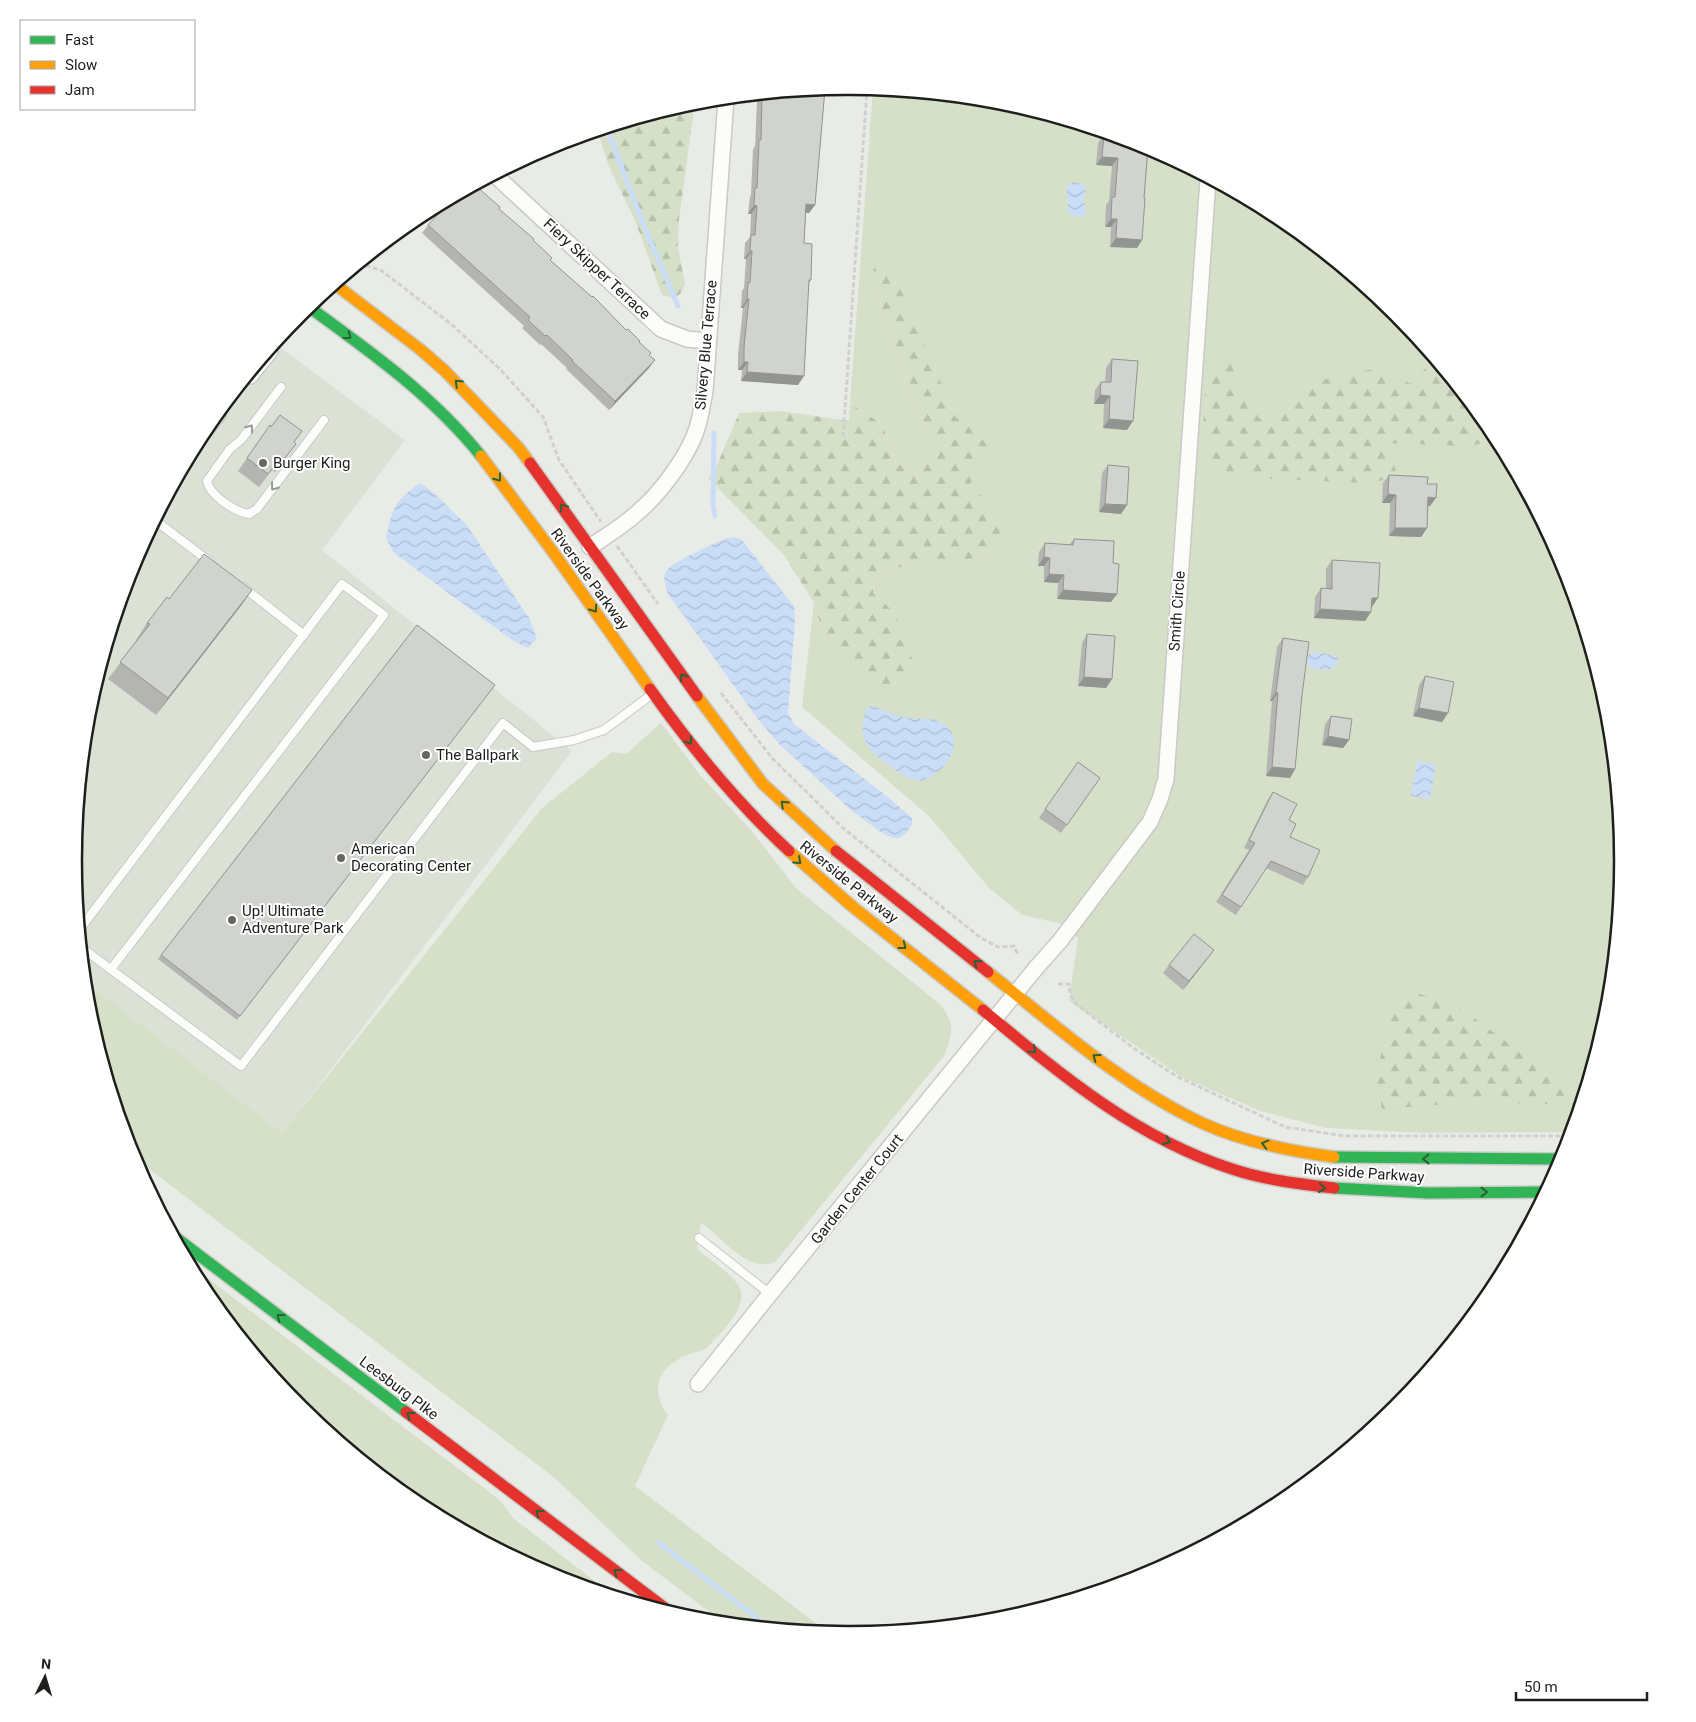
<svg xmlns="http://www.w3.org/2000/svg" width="1696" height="1722" viewBox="0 0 1696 1722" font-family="Roboto,sans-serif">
<defs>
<pattern id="forest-firs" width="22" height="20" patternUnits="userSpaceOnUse" patternTransform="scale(1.25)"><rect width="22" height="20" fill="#d6e0c9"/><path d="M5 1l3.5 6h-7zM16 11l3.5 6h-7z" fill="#b7c0ac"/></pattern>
<pattern id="water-waves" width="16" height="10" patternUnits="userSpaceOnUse" patternTransform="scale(1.25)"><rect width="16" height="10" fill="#caddf7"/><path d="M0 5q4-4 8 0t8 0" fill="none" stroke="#adbdd3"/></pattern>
</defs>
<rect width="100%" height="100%" fill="#e9ece6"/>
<polygon fill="#dbe1d4" points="276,344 405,440 322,550 572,751 282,1134 86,982 74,861 89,710 133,564 204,431"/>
<g fill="#d6e0c9">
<polygon points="873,89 999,102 1145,146 1278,217 1396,314 1492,431 1563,565 1607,710 1622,861 1607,1012 1571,1132 1424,1133 1326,1128 1260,1111 1182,1077 1069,1001 1078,938 1063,924 1022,915 989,888 929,816 802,707 814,603 827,647 894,612 873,593 876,572 905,566 968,560 995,551 970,485 981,421 956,419 892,269 875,265 871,278 934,455 919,475 896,463 882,424 850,403"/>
<path d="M661,723l39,52 50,54 47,60 144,116c14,20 12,29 3,51l-169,206c-27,12 -53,-25 -74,-39l-4,26c12,10 28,20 39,33 18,21 -14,49 -28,65 -9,6 -20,6 -29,12 -24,13 -27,35 -11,56l-33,71 195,148 -106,-11 -82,-62 -86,-82 -424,-323 -43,-144 -3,-30 196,151 260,-325 70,-56 14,2z"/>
<polygon points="189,1264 501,1501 513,1518 613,1595 551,1576 462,1528 291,1397 204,1291"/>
</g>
<g fill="url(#forest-firs)">
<polygon points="695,102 679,219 678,248 685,284 680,294 674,298 662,295 635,220 609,167 598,132"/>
<polygon points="875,264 892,268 956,418 981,421 992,433 970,485 1010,526 995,551 968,560 905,566 876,572 873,593 894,612 916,668 895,689 873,687 827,647 814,603 784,555 708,478 714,472 739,413 780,411 849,421 850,403 882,424 896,463 919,475 934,455 871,278"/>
<path d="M1214,360l16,3c10,19 17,39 30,56h18l20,-19 15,-18 68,-15 12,9 19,8 16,-19 8,-2 56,68 6,11 -35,4 -72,-3 -4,10 9,17 -7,9 -21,4 -120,-5 -28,-9 -9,-12 -8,-28 3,-49z"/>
<polygon points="1417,993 1459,1007 1582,1097 1579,1105 1475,1102 1382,1109 1376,1074 1393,1010"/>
</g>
<g fill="url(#water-waves)">
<path d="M1073,182l11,2 2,6 -3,8 3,11 -3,7h-9l-6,-3c-1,-5 1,-8 0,-12 0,-8 -3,-6 -1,-15z"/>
<path d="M420,483l14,10 32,31 63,94 8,20 -9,10 -16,-8 -118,-87 -8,-15c7,-31 8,-37 34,-55z"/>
<path d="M735,537l7,3 52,66 1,14 -7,93 6,11 95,74 23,20v6l-5,8 -7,6h-7l-11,-5 -30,-22 -73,-67 -22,-26 -89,-124c-2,-7 -6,-16 -2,-23 7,-10 48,-27 61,-33z"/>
<path d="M1314,652l19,3 5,3v5c-7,10 -16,6 -27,5l-4,-6v-6z"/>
<path d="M874,706c10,4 19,9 29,11 13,3 29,-1 41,7 25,18 -1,53 -25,57 -11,1 -39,-22 -47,-30 -4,-4 -9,-12 -9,-17 -2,-9 1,-19 4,-27z"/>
<polygon points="1417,761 1436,764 1430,799 1411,796"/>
</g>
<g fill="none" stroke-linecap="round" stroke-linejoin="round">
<g stroke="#caddf7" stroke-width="5">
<polyline points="607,129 642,221 678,306"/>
<polyline points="714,433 713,504 715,516"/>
<polyline points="659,1543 770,1628"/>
</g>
<defs>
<g id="lane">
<path d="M281,387l-40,53 -12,10 -22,31c2,14 28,31 42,33l8,-5 67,-89"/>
<polyline points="156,521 210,562"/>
<polyline points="243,587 304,635"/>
<polyline points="80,929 342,584 384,615 111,969"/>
<polyline points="82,948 241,1066 503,723 533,747 574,740 604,730 651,695"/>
<polyline points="699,1238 770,1294"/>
</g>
<g id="street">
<polyline points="496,176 661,329 687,339 708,341"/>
<polyline points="250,376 270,351"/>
<polyline points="203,433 218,414"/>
<path d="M590,547c16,-11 33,-21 47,-34 23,-19 53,-59 61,-88 3,-11 5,-23 7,-34l21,-292"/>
<polyline points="698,1384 770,1294 1036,968 1060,941 1150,822 1160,799 1166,779 1208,180"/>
</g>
<g id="fast">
<path d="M309,307c62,45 124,89 172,149"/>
<polyline points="1334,1157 1563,1159"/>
<polyline points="1334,1188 1428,1193 1545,1192"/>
<polyline points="175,1237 406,1412"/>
</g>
<g id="slow">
<polyline points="336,285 421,350 445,371 518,447 530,463"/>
<polyline points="481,456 553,552 650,689"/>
<polyline points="697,696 763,784 836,851"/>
<polyline points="789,851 853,907 983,1010"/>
<path d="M988,972c68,54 135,114 214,151 41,19 87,28 132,34"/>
</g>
<g id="jam">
<polyline points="530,463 697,696"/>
<path d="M650,689c42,59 86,113 139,162"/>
<polyline points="836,851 988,972"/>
<path d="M983,1010c77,64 153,128 249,159 33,11 68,15 102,19"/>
<polyline points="406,1412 670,1612"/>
</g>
</defs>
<use href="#lane" stroke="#c8cac6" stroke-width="10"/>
<use href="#street" stroke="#c8cac6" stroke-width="18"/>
<use href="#fast" stroke="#c8cac6" stroke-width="14"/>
<use href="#slow" stroke="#c8cac6" stroke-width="14"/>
<use href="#jam" stroke="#c8cac6" stroke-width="14"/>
<g stroke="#d0d1ce" stroke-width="3" stroke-dasharray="5 2.5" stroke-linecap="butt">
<polyline points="358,266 368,266 382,271 451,324 500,369 543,417 559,460 601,522"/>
<polyline points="843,437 867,89"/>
<polyline points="617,546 658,604"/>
<polyline points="721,693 772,758 843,828 981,938 998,947 1014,946 1018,955"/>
<polyline points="1058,984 1069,984 1070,993 1076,1004 1132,1047 1176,1076 1285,1127 1345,1136 1570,1136"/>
</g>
<use href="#lane" stroke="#fcfcfb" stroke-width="8"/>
<use href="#street" stroke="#fcfcfb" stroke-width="15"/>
<use href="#fast" stroke="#30b455" stroke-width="11"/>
<use href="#slow" stroke="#ff9f0a" stroke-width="11"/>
<use href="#jam" stroke="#e5322d" stroke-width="11"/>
</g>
<g fill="#b4b5b2">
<polygon points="825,89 815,205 809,213 806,213 804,243 811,280 809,283 798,385 741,381 742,370 738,370 738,355 743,308 741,308 742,291 744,288 746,259 744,259 745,243 750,237 751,214 748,214 750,197 751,194 753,149 755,146 757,101 759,98 759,96"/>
<polygon points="1104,134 1144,198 1142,240 1137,248 1110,247 1111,227 1105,227 1106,205 1109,201 1112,166 1096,165 1098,143"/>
<polygon points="499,209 533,240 550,260 639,342 649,355 649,368 609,410 566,369 567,368 541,344 540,345 522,328 524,326 422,233 428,225"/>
<polygon points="1112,359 1127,430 1103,428 1104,404 1094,404 1095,390 1101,382 1105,382 1106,368"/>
<polygon points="270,425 271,427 302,431 294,442 296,444 275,472 272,470 259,487 238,471"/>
<polygon points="1108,465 1127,505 1121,514 1099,512 1102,473"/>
<polygon points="1389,475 1427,484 1430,506 1428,506 1427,528 1421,537 1389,536 1390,503 1382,503 1383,483"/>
<polygon points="1074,539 1113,563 1117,594 1111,602 1057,599 1058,583 1044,582 1044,566 1038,566 1039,552 1045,543 1069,545"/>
<polygon points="1332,560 1372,607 1365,621 1314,618 1315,597 1321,588 1326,589 1326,569"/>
<polygon points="252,590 240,607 156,715 108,679 137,641 136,640 147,623 169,599"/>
<polygon points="417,625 495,685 237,1020 158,959"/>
<polygon points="1087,634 1112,679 1106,688 1078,686 1082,643"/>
<polygon points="1283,638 1302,695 1295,769 1290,778 1266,776 1272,701 1270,701 1277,647"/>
<polygon points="1425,676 1442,722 1413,716 1419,685"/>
<polygon points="1331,716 1349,740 1343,748 1322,745 1325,724"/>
<polygon points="1078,762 1100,778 1061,833 1039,818"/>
<polygon points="1273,792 1289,820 1290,837 1308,877 1303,885 1266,868 1236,915 1216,902 1249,850 1244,848 1268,799"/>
<polygon points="1214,950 1183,990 1163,973 1169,965"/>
</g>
<g fill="#929491">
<polygon points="1102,157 1118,158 1112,166 1096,165"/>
<polygon points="806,204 815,205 809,213 801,213"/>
<polygon points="754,205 757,206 751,214 748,214"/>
<polygon points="1111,219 1117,219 1111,227 1105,227"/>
<polygon points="1116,238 1142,240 1137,248 1110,247"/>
<polygon points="750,251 752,251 746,259 744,259"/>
<polygon points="747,299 749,299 743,308 741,308"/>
<polygon points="655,360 649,368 609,410 615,401"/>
<polygon points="744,362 748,362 742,370 738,370"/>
<polygon points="747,372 804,376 798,385 741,381"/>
<polygon points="1100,395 1110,396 1104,404 1094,404"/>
<polygon points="1109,419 1133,421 1127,430 1103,428"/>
<polygon points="1388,494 1396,495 1390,503 1382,503"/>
<polygon points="1428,497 1436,498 1430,506 1422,506"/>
<polygon points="1105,504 1127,505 1121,514 1099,512"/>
<polygon points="1395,528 1427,528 1421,537 1389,536"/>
<polygon points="1044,557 1050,558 1044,566 1038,566"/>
<polygon points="1049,574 1064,575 1058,583 1044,582"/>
<polygon points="252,590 240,607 156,715 168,698"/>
<polygon points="1063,590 1117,594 1111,602 1057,599"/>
<polygon points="1372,598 1378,598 1372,607 1366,607"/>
<polygon points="1320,609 1371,612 1365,621 1314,618"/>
<polygon points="1084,677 1112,679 1106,688 1078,686"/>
<polygon points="1276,692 1278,693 1272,701 1270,701"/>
<polygon points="1419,708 1448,713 1442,722 1413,716"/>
<polygon points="1328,736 1349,740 1343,748 1322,745"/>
<polygon points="1272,767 1295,769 1290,778 1266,776"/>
<polygon points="1214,950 1208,958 1183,990 1189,981"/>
</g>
<g fill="#d1d3cf" stroke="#929491">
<polygon points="825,89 815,205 806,204 804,243 812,244 811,280 809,280 804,376 747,372 748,362 744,362 744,347 749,299 747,299 748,282 750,283 752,251 750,251 751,235 755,235 757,206 754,205 755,188 757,188 759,140 761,140 762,95"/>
<polygon points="1104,134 1107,134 1145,146 1148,148 1144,198 1145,198 1142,240 1116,238 1117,219 1111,219 1112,197 1115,197 1118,158 1102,157"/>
<polygon points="476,186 500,207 499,209 534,239 533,240 552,258 550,260 592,297 593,296 626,330 628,329 640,341 639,342 651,353 649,355 655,360 615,401 572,361 573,360 547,335 545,336 528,320 530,317 428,225 452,199 473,188"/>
<polygon points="1112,359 1138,361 1133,421 1109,419 1110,396 1100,395 1101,382 1111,382"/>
<polygon points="280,415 302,431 294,442 296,444 284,459 281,457 268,474 247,458 270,425 271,427"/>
<polygon points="1108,465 1129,467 1127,505 1105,504"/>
<polygon points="1389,475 1428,477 1427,484 1437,484 1436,498 1428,497 1427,528 1395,528 1396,495 1388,494"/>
<polygon points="1074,539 1114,541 1113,563 1119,564 1117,594 1063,590 1064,575 1049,574 1050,558 1044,557 1045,543 1073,545"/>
<polygon points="204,554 252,590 168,698 120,662 150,624 147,623 167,597 169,599"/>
<polygon points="1332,560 1380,563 1378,598 1372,598 1371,612 1320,609 1321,588 1332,589"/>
<polygon points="417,625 495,685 240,1016 161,955"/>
<polygon points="1087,634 1115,636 1112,679 1084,677"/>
<polygon points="1283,638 1309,642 1302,695 1295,769 1272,767 1278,693 1276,692"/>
<polygon points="1425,676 1454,682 1448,713 1419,708"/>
<polygon points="1331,716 1352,719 1349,740 1328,736"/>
<polygon points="1078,762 1100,778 1067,825 1045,809"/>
<polygon points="1273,792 1297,804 1289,820 1296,824 1290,837 1320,850 1308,877 1271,861 1241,907 1222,895 1255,843 1249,840"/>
<polygon points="1194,934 1214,950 1189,981 1169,965"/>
</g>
<defs><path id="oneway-chevron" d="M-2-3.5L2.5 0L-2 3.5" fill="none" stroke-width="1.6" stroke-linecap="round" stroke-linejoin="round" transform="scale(1.25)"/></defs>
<g stroke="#266235">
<use href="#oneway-chevron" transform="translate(348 336) rotate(36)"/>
<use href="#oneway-chevron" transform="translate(458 383) rotate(-136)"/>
<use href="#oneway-chevron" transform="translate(498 478) rotate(52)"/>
<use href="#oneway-chevron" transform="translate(563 507) rotate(-124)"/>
<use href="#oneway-chevron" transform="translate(594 609) rotate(55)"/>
<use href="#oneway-chevron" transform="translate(683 677) rotate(-126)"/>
<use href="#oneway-chevron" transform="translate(689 741) rotate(53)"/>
<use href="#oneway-chevron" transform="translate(784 804) rotate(-136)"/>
<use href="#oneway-chevron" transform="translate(798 861) rotate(42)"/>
<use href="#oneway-chevron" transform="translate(903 946) rotate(38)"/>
<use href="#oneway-chevron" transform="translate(977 963) rotate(-141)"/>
<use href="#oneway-chevron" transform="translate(1033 1050) rotate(39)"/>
<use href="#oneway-chevron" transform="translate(1096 1057) rotate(-144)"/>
<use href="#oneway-chevron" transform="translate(1167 1141) rotate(24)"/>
<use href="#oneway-chevron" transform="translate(1265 1144) rotate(-165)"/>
<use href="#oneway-chevron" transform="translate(1426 1159) rotate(180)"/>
<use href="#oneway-chevron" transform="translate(1322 1188) rotate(6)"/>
<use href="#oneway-chevron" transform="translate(1484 1192)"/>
<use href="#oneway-chevron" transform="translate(280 1317) rotate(-143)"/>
<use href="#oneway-chevron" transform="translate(410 1415) rotate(-143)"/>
<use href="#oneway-chevron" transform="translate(539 1513) rotate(-143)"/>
<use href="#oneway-chevron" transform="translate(617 1572) rotate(-143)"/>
</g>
<g stroke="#989996">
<use href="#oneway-chevron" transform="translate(250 428) rotate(-53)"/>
<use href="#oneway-chevron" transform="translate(274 487) rotate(127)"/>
</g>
<g fill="#646762" stroke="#fff" stroke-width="2">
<circle cx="263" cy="463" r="5"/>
<circle cx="426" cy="755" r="5"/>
<circle cx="341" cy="858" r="5"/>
<circle cx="232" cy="920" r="5"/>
</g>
<g text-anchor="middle" stroke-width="4" stroke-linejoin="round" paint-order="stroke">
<g font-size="15" fill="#1d1f1b" stroke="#fff">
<text transform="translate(597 269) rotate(43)" y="5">Fiery Skipper Terrace</text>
<text transform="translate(706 345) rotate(-85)" y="5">Silvery Blue Terrace</text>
<text transform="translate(590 579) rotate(54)" y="5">Riverside Parkway</text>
<text transform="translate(1177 611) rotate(-86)" y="5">Smith Circle</text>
<text transform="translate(849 882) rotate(39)" y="5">Riverside Parkway</text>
<text transform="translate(1364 1173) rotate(4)" y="5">Riverside Parkway</text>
<text transform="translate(857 1189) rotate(-51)" y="5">Garden Center Court</text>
<text transform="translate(399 1388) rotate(37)" y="5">Leesburg PIke</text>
</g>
<g font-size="15" fill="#1d1f1b" stroke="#fff" text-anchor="start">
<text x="273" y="468">Burger King</text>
<text x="436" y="760">The Ballpark</text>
<text x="351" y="854">American<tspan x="351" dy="17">Decorating Center</tspan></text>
<text x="242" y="916">Up! Ultimate<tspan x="242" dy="17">Adventure Park</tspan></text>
</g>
</g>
<path d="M0 0H1696V1722H0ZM847 95H849A765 765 0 0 1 1614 860V861A765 765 0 0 1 849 1626H847A765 765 0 0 1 82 861V860A765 765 0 0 1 847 95Z" fill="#fff" fill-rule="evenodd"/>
<path fill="none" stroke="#1d1f1b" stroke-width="2.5" d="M847 95H849A765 765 0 0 1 1614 860V861A765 765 0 0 1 849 1626H847A765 765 0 0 1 82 861V860A765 765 0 0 1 847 95Z"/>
<rect x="20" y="20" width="175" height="90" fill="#ffffff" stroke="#a5a5a4"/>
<rect x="30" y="36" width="25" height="8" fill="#30b455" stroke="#a5a5a4"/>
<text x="65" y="45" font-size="15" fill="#1d1f1b">Fast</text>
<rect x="30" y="61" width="25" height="8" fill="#ff9f0a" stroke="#a5a5a4"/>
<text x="65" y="70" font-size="15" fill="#1d1f1b">Slow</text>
<rect x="30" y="86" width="25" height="8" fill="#e5322d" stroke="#a5a5a4"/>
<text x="65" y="95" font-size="15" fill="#1d1f1b">Jam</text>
<g transform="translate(45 1677) rotate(5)" stroke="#ffffff" stroke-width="4" paint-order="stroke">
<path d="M0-4L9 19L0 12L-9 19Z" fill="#1d1f1b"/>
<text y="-8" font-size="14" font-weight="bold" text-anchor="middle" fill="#1d1f1b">N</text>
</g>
<path d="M1516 1692v8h131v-8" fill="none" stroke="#1d1f1b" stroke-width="2.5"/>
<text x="1524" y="1692" font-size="15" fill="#1d1f1b" stroke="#ffffff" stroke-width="4" paint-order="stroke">50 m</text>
</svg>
